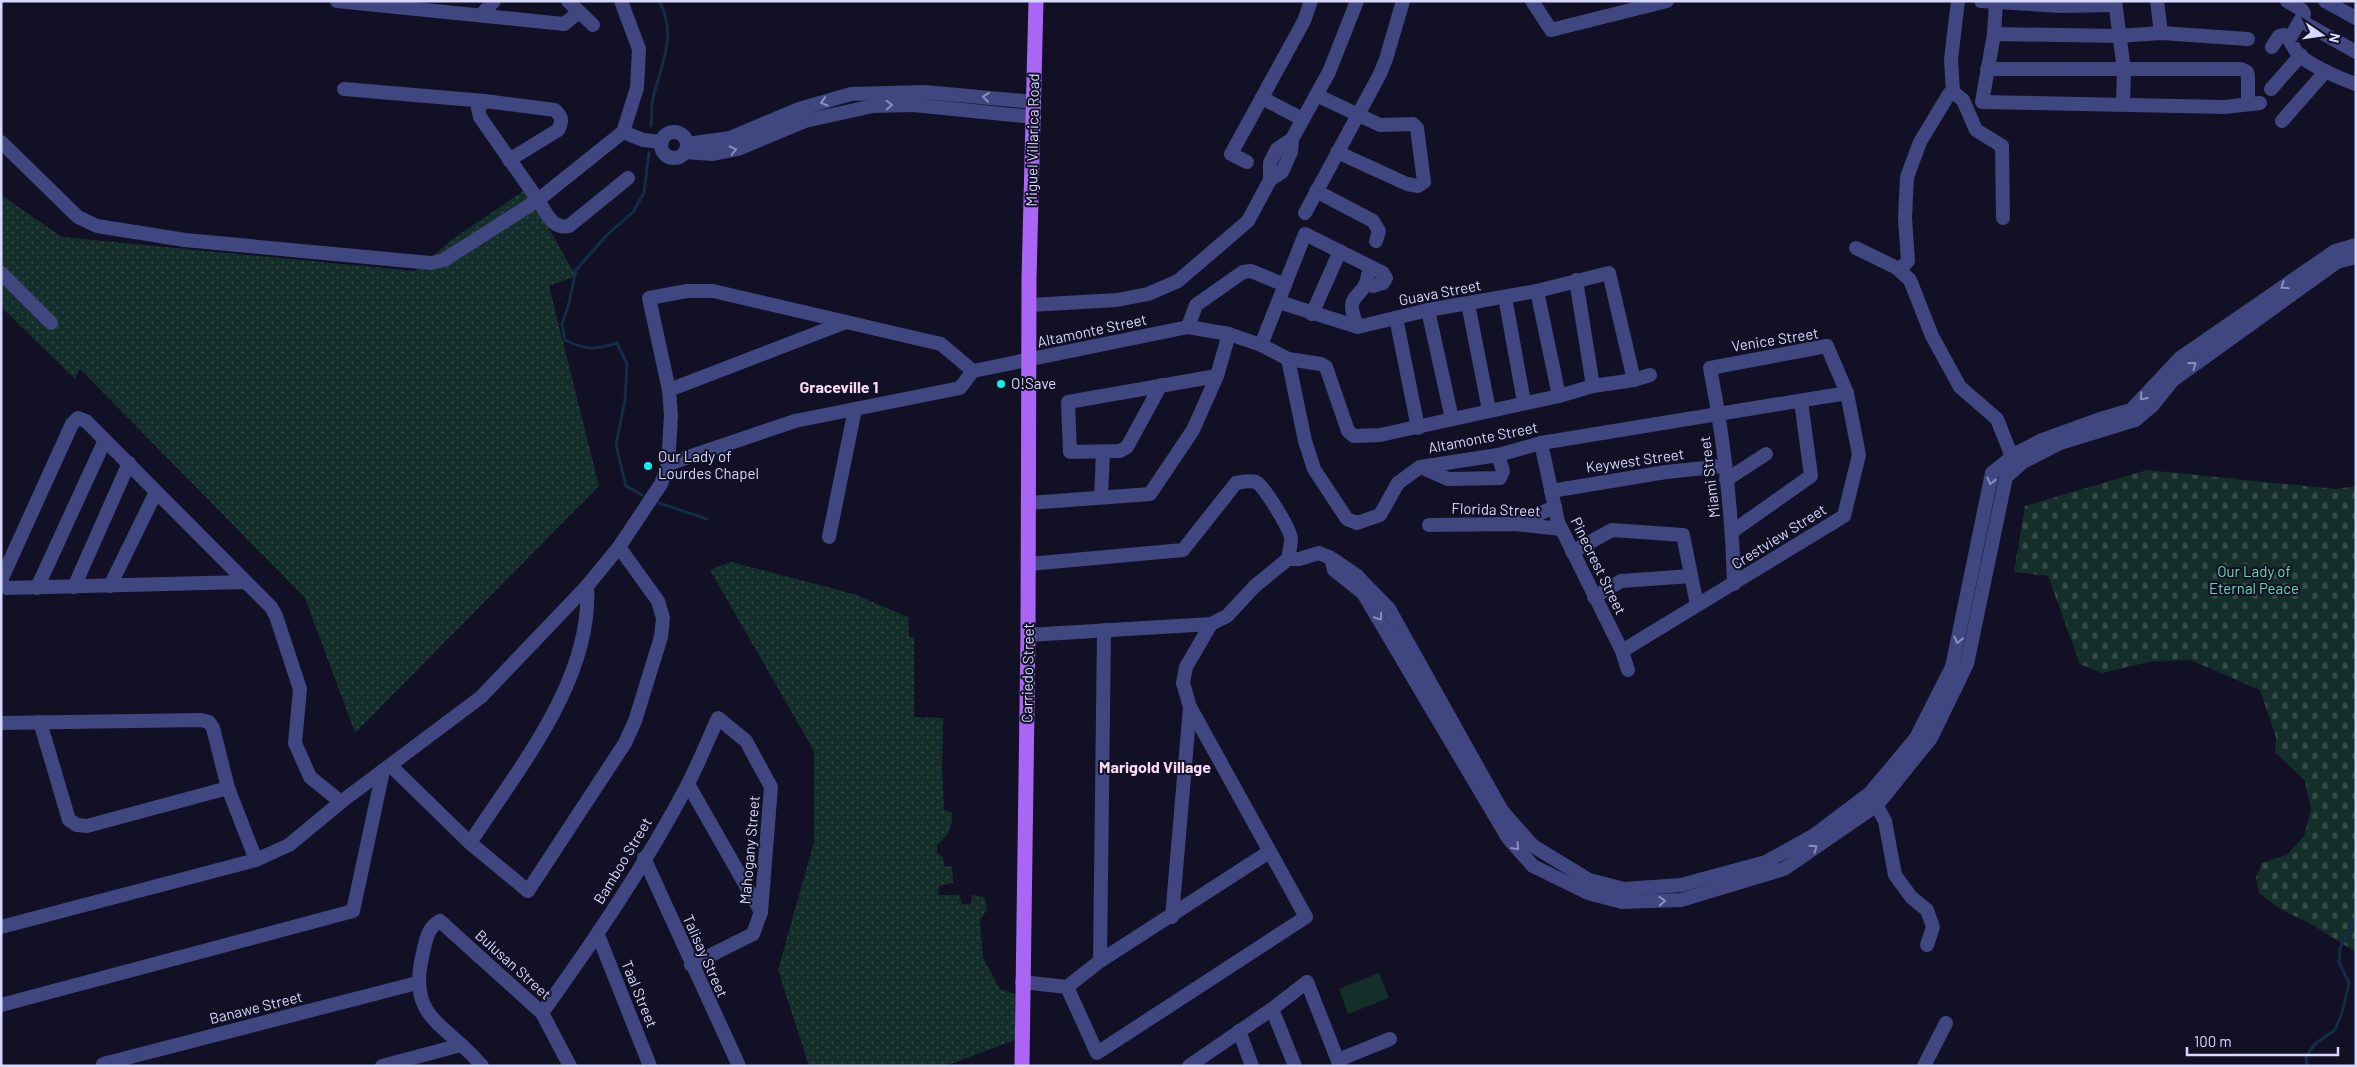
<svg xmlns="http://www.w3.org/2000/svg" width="2357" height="1067" viewBox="0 0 2357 1067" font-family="Barlow,sans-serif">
<defs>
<pattern id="green-dots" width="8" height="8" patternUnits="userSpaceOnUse" patternTransform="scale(1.25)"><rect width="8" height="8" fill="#142e29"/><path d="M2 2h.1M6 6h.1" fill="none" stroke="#354c49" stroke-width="1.8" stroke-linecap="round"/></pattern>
<pattern id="cemetery-stones" width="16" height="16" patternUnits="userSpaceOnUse" patternTransform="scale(1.25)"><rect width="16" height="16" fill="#142e29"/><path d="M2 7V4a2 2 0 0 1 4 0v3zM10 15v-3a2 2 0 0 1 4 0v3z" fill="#354c49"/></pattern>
</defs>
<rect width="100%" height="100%" fill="#111025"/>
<g fill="url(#green-dots)">
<polygon points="526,189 576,276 549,286 599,486 355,733 305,598 80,369 75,379 1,307 1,195 62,237 415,271 450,241"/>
<path d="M731,562l123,32 54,23 1,20h5v80l29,1 -1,51 2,41 8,3c2,12 -6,26 -15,32v8l6,4 1,9h8l1,17 -14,3 -1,9h21l3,9h9l1,-9 13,2 2,13 -7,10 3,38 17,31 15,5v46l-70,26h-136l-31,-96 36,-128v-91l-104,-181z"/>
</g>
<polygon fill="url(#cemetery-stones)" points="2147,470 2336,489 2356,486 2356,952 2309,923 2280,909 2259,893 2256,878 2262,863 2287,855 2304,836 2311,810 2305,781 2275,752 2276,737 2260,690 2190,660 2149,662 2102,673 2080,664 2048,576 2014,572 2025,506"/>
<polygon fill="#142e29" points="1379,973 1389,998 1348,1014 1339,989"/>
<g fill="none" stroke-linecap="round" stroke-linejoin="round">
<g stroke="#122d47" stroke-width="3">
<path d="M651,126c1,-9 0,-19 2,-28 8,-33 25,-64 6,-97"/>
<path d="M642,495l-16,-9 -10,-41 9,-45 2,-36 -10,-21c-22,7 -31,7 -52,-3l-3,-16 6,-17 8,-37 31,-35 26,-23 11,-19 5,-40"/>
<polyline points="659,503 707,519"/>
<polyline points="2307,1066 2306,1056 2316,1043 2335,1030 2342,1013 2349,983 2339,962 2340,948 2356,917"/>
</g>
<g stroke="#3f4680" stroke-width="14">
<polyline points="337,1 564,24 579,12"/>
<polyline points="568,1 593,25"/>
<path d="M621,1l18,48 -2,39 -14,44 -85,68c8,12 14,30 31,26l59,-48"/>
<polyline points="1532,1 1551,30 1667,1"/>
<polyline points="1958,1 1951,59 1953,92 1963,100 1976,130 2002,146 2003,218"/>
<polyline points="1981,1 2060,6 2115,5"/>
<polyline points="2115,1 2124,70 2123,104"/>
<polyline points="2157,1 2161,33"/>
<polyline points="2287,1 2302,10 2304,14 2290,38"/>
<polyline points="2325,1 2356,18"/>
<polyline points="1996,3 1994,34 1982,102 2225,107 2260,103"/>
<polyline points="481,15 494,1"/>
<polyline points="2301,21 2356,52"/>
<polyline points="1994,34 2118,36 2161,33 2248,39"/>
<path d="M2272,47l7,-11 5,-1c8,5 8,12 14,19 11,11 43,25 58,30"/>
<polyline points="1987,69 2241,69 2247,72 2248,76 2248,104"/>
<polyline points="2271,89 2301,55"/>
<polyline points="1316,95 1380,125 1413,124 1417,128 1424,182 1418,186 1407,184 1337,152"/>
<polyline points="1262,98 1302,119"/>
<path d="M485,101l70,9c7,7 8,11 3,20l-49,30"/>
<polyline points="2282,121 2326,71"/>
<circle cx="674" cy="145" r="13"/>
<polyline points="623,132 643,140 662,142"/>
<polyline points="1,142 78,217 97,226 185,240 431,263 444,260 538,200 480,117 478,108 485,101 344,89"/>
<polyline points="687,144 730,138 799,109 851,94 924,92 1034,102"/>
<polyline points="685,152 713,154 738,149 805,121 873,106 913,105 1034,117"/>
<polyline points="1247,162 1231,154 1304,21 1311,1"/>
<polyline points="1270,180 1282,172 1291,152 1292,139 1329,72 1357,1"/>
<polyline points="1316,191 1373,221 1379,231 1376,241"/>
<polyline points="1305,213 1380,74 1386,59 1403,1"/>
<polyline points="1856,248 1897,268 1902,267 1908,261 1905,218 1907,177 1920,142 1949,94 1953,92"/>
<polyline points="1897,268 1910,280 1932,336 1960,387 1997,419 2012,457"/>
<polyline points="1,273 51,323"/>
<polyline points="1576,280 1593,386"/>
<polyline points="1537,291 1559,396"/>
<polyline points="1505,297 1524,402"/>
<polyline points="1279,302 1358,327 1428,310 1537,291 1609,273 1634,380"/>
<polyline points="1468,304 1489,410"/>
<polyline points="1030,305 1117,300 1148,294 1178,281 1248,221 1270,180 1270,163 1277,149 1292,139"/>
<polyline points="1428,310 1452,419"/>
<polyline points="1312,314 1340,251"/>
<polyline points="1396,318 1418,428"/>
<polyline points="1188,327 1196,305 1243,272 1251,271 1285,285"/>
<path d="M1358,327c-17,-37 7,-26 10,-52"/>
<polyline points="1261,345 1305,234 1383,273 1386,278 1383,283 1373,286 1367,283"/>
<polyline points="1288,359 1321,364 1326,367 1348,431 1354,436 1380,435 1559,396 1593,386 1634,380 1650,375"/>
<polyline points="1161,385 1127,447 1120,451 1070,452 1068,402 1217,376"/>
<polyline points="669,390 846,322"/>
<polyline points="1541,443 1558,522 1622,651 1628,670"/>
<polyline points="668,464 795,421 960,388 973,371 1188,327 1229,334 1261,345 1288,359 1305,441 1314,469 1347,519 1357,523 1380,515 1398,483 1420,467 1498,455 1541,443 1847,393"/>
<polyline points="1421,467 1448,479 1500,478 1503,471 1498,455"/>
<polyline points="1726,480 1766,454"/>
<polyline points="1551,491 1666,472 1724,466"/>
<polyline points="1101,497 1103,452"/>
<polyline points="1029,503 1150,494 1193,430 1217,376 1229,334"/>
<polyline points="1515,524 1555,507"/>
<polyline points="1429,525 1514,524 1561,529"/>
<polyline points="1733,531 1811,476 1801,401"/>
<polyline points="829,537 855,409"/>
<polyline points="1572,552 1612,530 1683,535 1697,605"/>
<polyline points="1334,560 1356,575 1389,609 1502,811 1533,846 1589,880 1624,889 1681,885 1766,862 1813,836 1870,793 1916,738 1952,667 1992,473 2017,453 2042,440 2100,419 2131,410 2180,358 2335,251 2356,245"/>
<path d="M1029,564l154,-14 53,-67c6,-1 14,-3 20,-1 8,4 35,48 35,57 0,6 -2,14 -3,20"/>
<polyline points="246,582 86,421 78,418 72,424 2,578 2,584 7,588 246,582 271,607 276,616 300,689 295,743 310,777 341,802"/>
<polyline points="110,586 156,492"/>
<polyline points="74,587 129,463"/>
<polyline points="37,588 105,440"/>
<polyline points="1594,597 1621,581 1691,576"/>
<polyline points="1028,635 1211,624 1227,616 1255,586 1288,559 1299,559 1319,553 1331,558 1334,570 1363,593 1508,838 1533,866 1588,893 1622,902 1681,900 1784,869 1877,805 1931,738 1967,664 2006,477 2023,462 2060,443 2135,420 2153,405 2173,380 2337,262 2356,257"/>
<path d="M1622,651l222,-135 15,-61 -12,-62 -20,-47 -117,22c14,71 22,143 24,216"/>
<polyline points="40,722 69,820 77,825 87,826 228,788"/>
<polyline points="1,723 201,720 209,722 213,728 228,788 256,860"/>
<polyline points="391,766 470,843 528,891 625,743 635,721 661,637 663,618 658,601 619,547"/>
<polyline points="688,784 761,912"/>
<polyline points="1872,797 1885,821 1895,875 1911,897 1927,910 1933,927 1927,945"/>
<path d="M470,843c48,-74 123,-164 117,-257"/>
<polyline points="644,858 739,1066"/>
<polyline points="1172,917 1190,707"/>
<polyline points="1,927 256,860 289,845 341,802 481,697 587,586 619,547 661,484 668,464 671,416 669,390 649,298 687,291 713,291 941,344 973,371"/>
<polyline points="598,935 650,1066"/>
<polyline points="1100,961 1104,630"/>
<polyline points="1022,982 1067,987 1100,961 1269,852"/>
<polyline points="1067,987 1097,1053 1306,917 1190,707 1183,683 1186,667 1211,624"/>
<polyline points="1,1005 353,911 383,771"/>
<polyline points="1272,1009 1295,1066"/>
<path d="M542,1013c53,-74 104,-149 146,-229 11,-22 20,-44 30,-66l28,23 25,46 -10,125 -8,22 -62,31"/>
<polyline points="1239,1031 1252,1066"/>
<polyline points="1338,1060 1390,1039"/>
<polyline points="103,1064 417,983"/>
<polyline points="382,1066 461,1045"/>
<path d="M482,1066c-35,-43 -76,-46 -59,-113 3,-13 4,-25 17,-32l102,92 28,53"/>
<polyline points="1189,1066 1272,1009 1307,982 1340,1066"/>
<polyline points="1924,1066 1946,1023"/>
</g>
<polyline stroke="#aa65f5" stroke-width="15" points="1022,1066 1028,635 1029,279 1036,1"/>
</g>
<defs><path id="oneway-chevron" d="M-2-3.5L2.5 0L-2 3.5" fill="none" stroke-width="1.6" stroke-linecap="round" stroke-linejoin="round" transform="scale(1.25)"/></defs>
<g stroke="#8b8fbe">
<use href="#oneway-chevron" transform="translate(986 97) rotate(-174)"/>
<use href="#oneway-chevron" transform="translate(824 102) rotate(164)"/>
<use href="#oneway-chevron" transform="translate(889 105) rotate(-2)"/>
<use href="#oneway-chevron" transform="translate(733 150) rotate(-13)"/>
<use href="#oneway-chevron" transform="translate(2284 286) rotate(145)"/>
<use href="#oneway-chevron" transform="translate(2193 365) rotate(-36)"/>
<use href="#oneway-chevron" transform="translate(2143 397) rotate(131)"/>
<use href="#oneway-chevron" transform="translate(1991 481) rotate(104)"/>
<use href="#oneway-chevron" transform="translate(1379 617) rotate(57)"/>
<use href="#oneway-chevron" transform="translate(1958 640) rotate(102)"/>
<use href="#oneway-chevron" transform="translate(1516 847) rotate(48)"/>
<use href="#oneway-chevron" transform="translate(1814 848) rotate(-35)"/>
<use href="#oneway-chevron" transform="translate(1662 901) rotate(-3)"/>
</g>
<g fill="#10efe5" stroke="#111025" stroke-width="2">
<circle cx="1001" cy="384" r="5"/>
<circle cx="648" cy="466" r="5"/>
</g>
<g text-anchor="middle" stroke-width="4" stroke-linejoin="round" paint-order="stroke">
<g font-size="15" fill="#d7d8fc" stroke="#111025">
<text transform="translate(1033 140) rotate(-89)" y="5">Miguel Villarica Road</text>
<text transform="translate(1440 293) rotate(-11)" y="5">Guava Street</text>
<text transform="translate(1092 331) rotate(-12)" y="5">Altamonte Street</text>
<text transform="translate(1775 340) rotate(-9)" y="5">Venice Street</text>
<text transform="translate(1483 438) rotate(-11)" y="5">Altamonte Street</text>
<text transform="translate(1635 461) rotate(-8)" y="5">Keywest Street</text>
<text transform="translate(1710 477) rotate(-97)" y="5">Miami Street</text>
<text transform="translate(1496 510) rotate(2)" y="5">Florida Street</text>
<text transform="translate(1779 537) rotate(-32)" y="5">Crestview Street</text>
<text transform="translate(1598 566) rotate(64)" y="5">Pinecrest Street</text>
<text transform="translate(1028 673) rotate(-89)" y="5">Carriedo Street</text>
<text transform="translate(750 850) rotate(-85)" y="5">Mahogany Street</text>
<text transform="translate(623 861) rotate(-59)" y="5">Bamboo Street</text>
<text transform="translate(705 956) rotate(66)" y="5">Talisay Street</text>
<text transform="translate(513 965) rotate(42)" y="5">Bulusan Street</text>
<text transform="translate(639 994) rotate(68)" y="5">Taal Street</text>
<text transform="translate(256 1008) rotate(-14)" y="5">Banawe Street</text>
</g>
<g font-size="15" fill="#d7d8fc" stroke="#111025" text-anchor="start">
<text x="1011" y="389">O!Save</text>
<text x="658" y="462">Our Lady of<tspan x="658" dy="17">Lourdes Chapel</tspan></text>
</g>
<g font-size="15" fill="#67d8ab" stroke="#111025">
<text x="2254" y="577">Our Lady of<tspan x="2254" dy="17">Eternal Peace</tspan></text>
</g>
<g font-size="16" font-weight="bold" fill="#fcd9f5" stroke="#111025">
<text x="839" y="393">Graceville 1</text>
<text x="1155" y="773">Marigold Village</text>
</g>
</g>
<rect width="2357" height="1067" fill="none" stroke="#d7d8fc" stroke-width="5"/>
<g transform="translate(2322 35) rotate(103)" stroke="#111025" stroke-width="4" paint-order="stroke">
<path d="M0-4L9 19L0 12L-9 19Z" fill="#d7d8fc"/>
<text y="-8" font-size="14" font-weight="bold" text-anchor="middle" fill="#d7d8fc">N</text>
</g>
<path d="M2187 1047v8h151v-8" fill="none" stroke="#d7d8fc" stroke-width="2.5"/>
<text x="2194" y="1047" font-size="15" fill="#d7d8fc" stroke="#111025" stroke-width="4" paint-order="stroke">100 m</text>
</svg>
